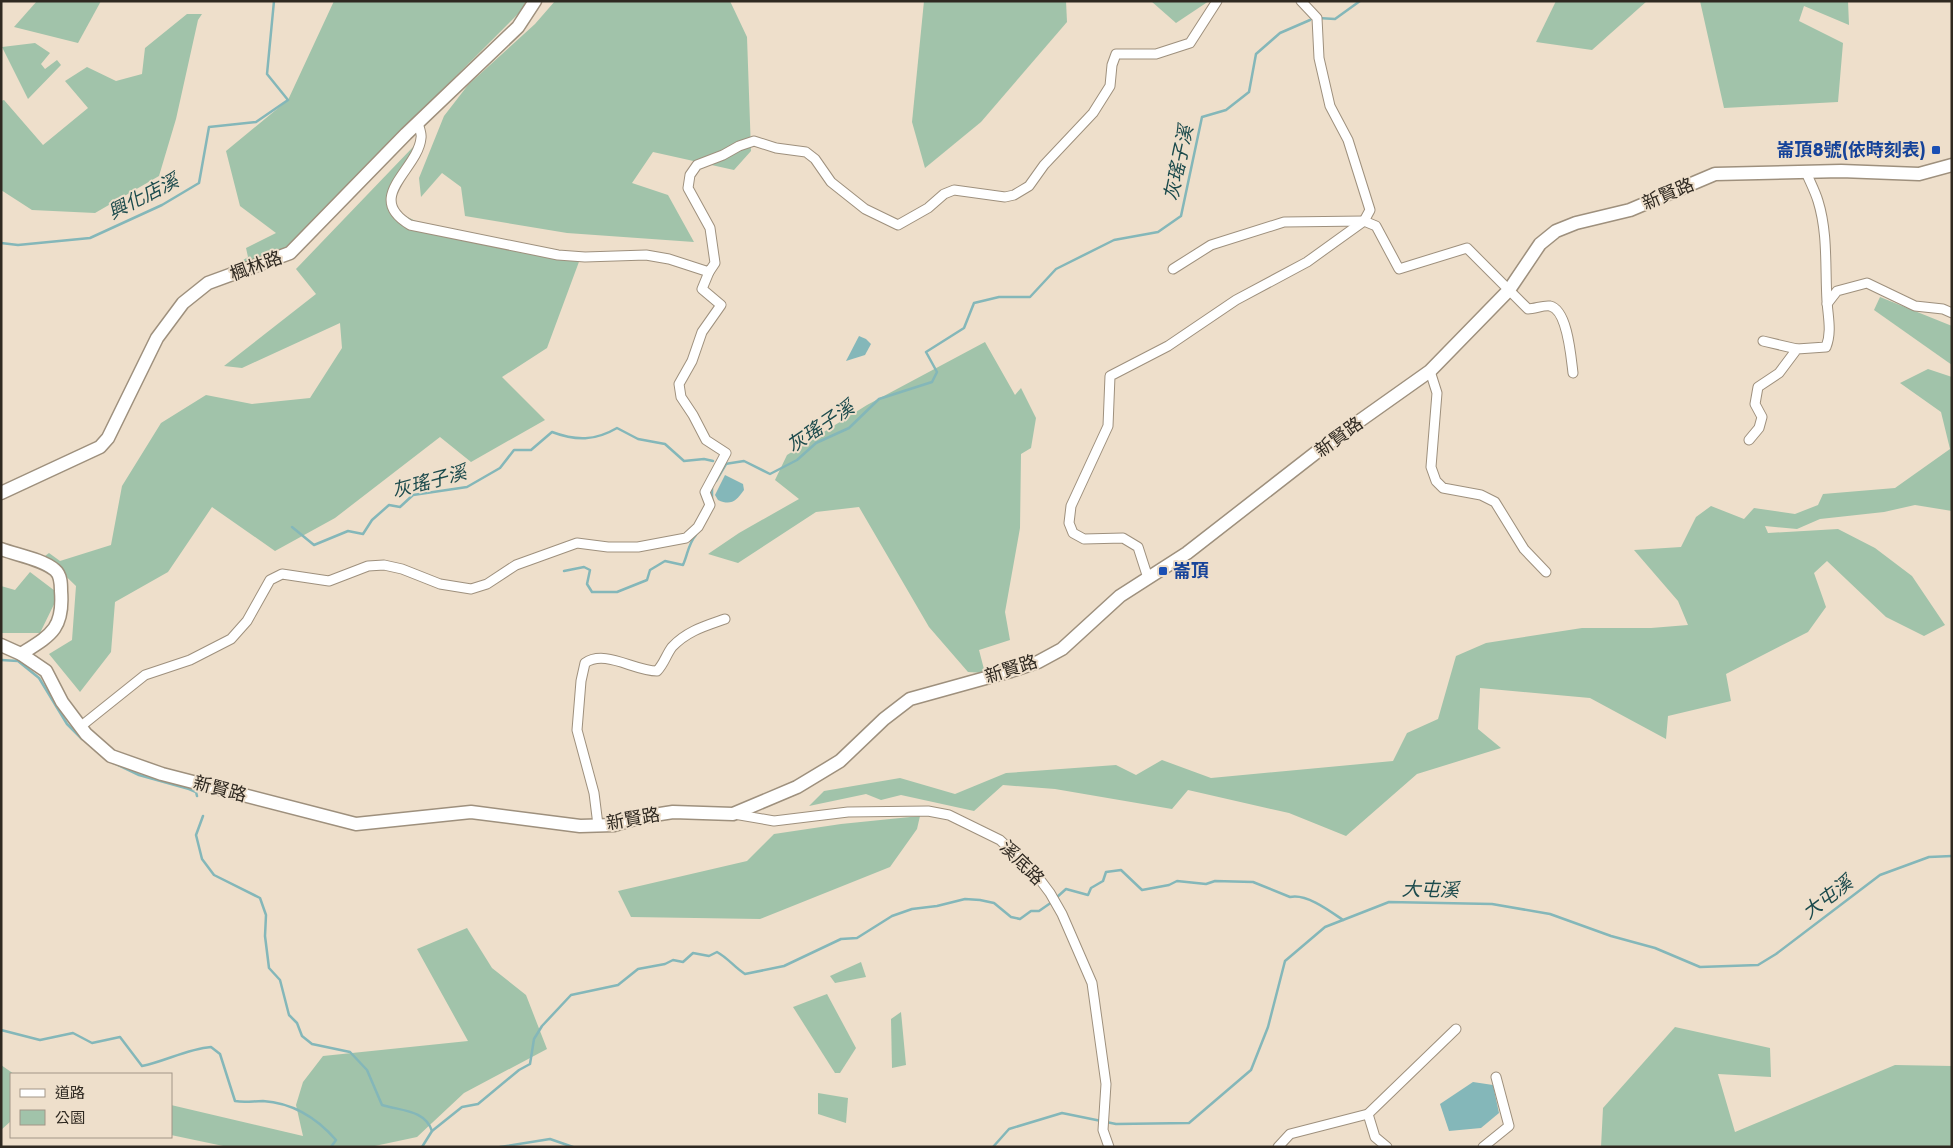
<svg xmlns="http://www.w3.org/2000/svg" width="1953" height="1148" viewBox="0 0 1953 1148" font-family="Jost,'Noto Sans TC',sans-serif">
<rect width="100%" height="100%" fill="#eedfcb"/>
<g fill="#a1c3aa">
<polygon points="37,1 101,1 78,43 14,27"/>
<polygon points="334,1 531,1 284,249 231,271 237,264 248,257 246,248 276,233 240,206 226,151 288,100"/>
<polygon points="555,1 730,1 747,37 751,151 734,170 653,152 632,183 668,195 694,242 567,233 465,216 461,187 442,173 421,197 419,178 444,116 468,85 535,24"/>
<polygon points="924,1 1066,1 1067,22 981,122 925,168 912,122"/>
<polygon points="1151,1 1209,1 1176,23"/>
<polygon points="1556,1 1647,1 1592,50 1536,42"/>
<polygon points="1700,1 1848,1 1849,25 1804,6 1799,21 1843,43 1838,102 1724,108"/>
<polygon points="187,14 202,14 198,20 176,119 159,176 95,213 32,210 1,190 1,101 4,100 43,145 88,108 65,81 87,67 116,81 142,74 145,48"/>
<polygon points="35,43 50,53 41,64 45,69 57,60 61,65 28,99 2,47"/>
<polygon points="414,146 391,209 426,226 580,259 547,348 502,377 545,420 471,462 440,437 335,518 275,551 212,507 168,572 115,602 111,652 80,692 49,654 72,640 76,586 45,556 49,553 60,561 111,545 122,486 161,423 206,395 252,404 310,398 342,348 340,323 242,368 224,366 316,294 296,269"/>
<polygon points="1880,297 1952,326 1952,365 1874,310"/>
<polygon points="985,342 1015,395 1021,388 1036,418 1031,448 1021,454 1020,528 1005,612 1010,640 979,650 985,673 968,672 929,627 859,507 816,512 738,563 708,554 739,533 799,499 775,480 787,455 867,405"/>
<polygon points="1928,369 1952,377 1952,511 1915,505 1884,512 1820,519 1797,529 1765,526 1768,533 1838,529 1875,548 1912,576 1945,625 1924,636 1886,617 1827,561 1814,573 1826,607 1808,632 1726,674 1731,701 1668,716 1666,739 1590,698 1480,688 1478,729 1501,748 1417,774 1346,836 1289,813 1188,790 1172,809 1055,789 1003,785 974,811 901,795 881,800 866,794 809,806 824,791 900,778 955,794 1006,773 1116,765 1136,775 1162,760 1211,778 1393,761 1407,733 1438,719 1456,656 1486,643 1582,628 1651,628 1688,625 1678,601 1634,550 1681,547 1696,517 1711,506 1744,519 1754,508 1795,514 1818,505 1823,494 1895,488 1950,449 1941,412 1900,383"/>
<polygon points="30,572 59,594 40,633 1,633 1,586 15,590"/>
<polygon points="920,816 917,829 890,867 760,919 631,917 618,891 747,861 774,834 841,824"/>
<polygon points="467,928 492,968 526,995 547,1049 464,1093 417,1137 370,1147 228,1147 171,1135 171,1105 303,1136 296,1105 303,1082 323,1056 468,1041 417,949"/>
<polygon points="861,962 866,977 835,983 830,976"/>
<polygon points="827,994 856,1048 840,1073 835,1073 793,1007"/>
<polygon points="901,1012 906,1065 892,1068 891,1019"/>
<polygon points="1675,1027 1770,1048 1771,1077 1718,1074 1735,1132 1895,1065 1952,1066 1952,1147 1601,1147 1603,1108"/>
<polygon points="1,1065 14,1074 11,1074 11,1121 1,1130"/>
<polygon points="818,1093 848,1098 846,1123 818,1114"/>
</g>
<g fill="#84b7b9">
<polygon points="859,336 866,339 871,344 865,355 846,361"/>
<path d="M725,475l18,9 1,6c-8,11 -13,16 -26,10l-3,-5z"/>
<polygon points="1473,1082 1493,1085 1499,1113 1481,1128 1449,1131 1440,1104"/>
</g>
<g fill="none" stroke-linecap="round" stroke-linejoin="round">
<g stroke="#84b7b9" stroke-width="2.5">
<polyline points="1318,18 1335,19 1360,1"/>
<polyline points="1,243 18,245 90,238 162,205 199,183 209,127 256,122 288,100 267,74 274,1"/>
<polyline points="725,464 744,461 770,474 797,460 816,443 849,428 879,399 932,382 937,372 926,352 964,328 974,303 999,297 1030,297 1056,269 1114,240 1158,232 1181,216 1202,117 1226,110 1249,92 1256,54 1280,33 1310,20"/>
<polyline points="716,481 726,464"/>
<polyline points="712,488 712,499"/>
<path d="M292,527l22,18 34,-14 15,3 9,-14 17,-15 11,2 13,-12 54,-8 33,-19 14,-18h17l21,-18c24,9 43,9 65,-4l21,11 27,5 19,17 20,-2 9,2"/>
<path d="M564,571l20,-4 6,3 -3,14 5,8h25l30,-12 3,-10 15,-9 18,4c5,-11 5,-21 13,-30"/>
<polyline points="1,660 18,661 39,678 67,724 82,739"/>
<polyline points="112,762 139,775 189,789 196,792 197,796"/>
<path d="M203,816l-7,19 6,24 12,16 46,23 6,17 -1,21 4,32 11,12 9,35 8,8 5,13 10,8 38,8 17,18 15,35c20,6 43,5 50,26l-10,16"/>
<path d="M1056,898l10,-9 22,6 3,-7 12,-7 3,-9 15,-2 21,20 27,-5 8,-4 29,3 9,-3 38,1 37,15c16,-4 40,14 53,23"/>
<path d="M1,1030l39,10 33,-7 19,10 28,-6 22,29c24,-5 45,-17 69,-19l9,7 15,47c10,2 18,0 28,0 30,2 53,16 73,39l-5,7"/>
<path d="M432,1131l30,-24 16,-3 41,-34 11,-6 4,-25 8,-13 29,-31 47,-10 20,-16 27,-5 8,-4 10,2 10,-9 16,3 8,-4c11,6 17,15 28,22l39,-8 57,-27 16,-1 35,-22 20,-7 25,-3 28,-7 15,1 14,3 17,14 9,2 11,-8h8l13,-9"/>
<polyline points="500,1147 550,1139 573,1147"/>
<polyline points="993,1147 1009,1129 1062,1113 1116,1124 1189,1123 1251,1070 1268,1027 1285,961 1325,927 1389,902 1492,904 1550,914 1611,936 1655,948 1700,967 1758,965 1776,954 1880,875 1929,857 1952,856"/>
</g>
<defs>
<g id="street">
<path d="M418,123c1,4 4,11 3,15 -3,32 -58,59 -11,87l148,30 27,2 61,-2 23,4 40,13 6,-9 -5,-35 -22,-40 2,-13 7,-10 26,-10 16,-9 15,-5 22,7 30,4 9,7 16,23 34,27 33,16 30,-17 16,-14 10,-4 51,7 9,-2 15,-9 15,-21 49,-52 17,-27 2,-21 4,-11h40l34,-11 27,-42"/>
<path d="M1173,269l38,-24 73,-23 80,-1 12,5 23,43 68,-21 61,61c7,0 15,-4 22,-3 18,4 21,52 23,67"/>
<polyline points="1827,304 1837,291 1867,283 1915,306 1943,309 1952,313"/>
<polyline points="1763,341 1797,349"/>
<polyline points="1430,371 1437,393 1431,467 1436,481 1443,488 1481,495 1495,502 1524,549 1546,572"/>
<path d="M1749,440l10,-12 3,-11 -7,-13 3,-17 21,-14 18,-24 29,-2c6,-15 2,-30 1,-46 -2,-33 1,-68 -9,-100 -3,-10 -8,-19 -12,-29"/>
<polyline points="1148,578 1138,547 1123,538 1084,539 1073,533 1069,523 1071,506 1108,426 1110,376 1168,346 1236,300 1307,262 1364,221 1370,210 1348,140 1330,106 1319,58 1317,18 1301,1"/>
<polyline points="80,727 145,675 190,660 231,639 247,621 270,580 282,574 329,581 368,566 384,565 402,569 440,584 471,589 487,584 516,565 577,543 608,547 638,547 686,538 698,527 710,505 705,492 726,453 706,440 693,415 681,397 679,384 692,361 702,332 721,305 702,289 709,272"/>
<polyline points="734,814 774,821 848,812 928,811 949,815 1000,840 1035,873 1050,893 1062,914 1092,983 1106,1084 1103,1130 1109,1147"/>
<path d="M598,825l-4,-32 -17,-63 4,-49 4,-18c20,-14 49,8 72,8 7,-7 9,-16 15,-24 15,-16 33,-21 53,-28"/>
<polyline points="1368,1114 1375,1137 1387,1147"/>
<polyline points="1278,1147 1290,1134 1368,1114 1456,1029"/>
<polyline points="1483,1147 1509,1126 1496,1077"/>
</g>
<g id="secondary">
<polyline points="1,493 100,447 108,438 157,338 183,303 208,283 290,253 406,134 518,27 535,1"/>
<path d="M1,549c16,6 41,10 54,21 6,5 6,14 6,21 3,38 -10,44 -40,63"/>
<polyline points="1,645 21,654 46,671 62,702 86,734 111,756 162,774 356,824 471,812 580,826 614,825 641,817 673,812 733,814 797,787 840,761 884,719 910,699 1011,671 1038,662 1062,649 1120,596 1187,553 1327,444 1430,371 1509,290 1540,244 1556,231 1576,223 1630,210 1715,174 1841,171 1919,174 1952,165"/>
</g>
</defs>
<use href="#street" stroke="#9e907d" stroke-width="11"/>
<use href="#secondary" stroke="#9e907d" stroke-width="15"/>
<use href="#street" stroke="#fff" stroke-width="9"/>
<use href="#secondary" stroke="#fff" stroke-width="12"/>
</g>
<g fill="#1a4fb4" stroke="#eedfcb" stroke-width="2">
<rect x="1931" y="145" width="10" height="10" rx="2.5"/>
<rect x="1158" y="566" width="10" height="10" rx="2.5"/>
</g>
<g text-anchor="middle" stroke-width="4" stroke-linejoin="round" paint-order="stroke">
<g font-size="18" font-weight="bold" fill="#164399" stroke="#eedfcb" text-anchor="end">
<text x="1926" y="156">崙頂8號(依時刻表)</text>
<text x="1173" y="577" text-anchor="start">崙頂</text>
</g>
<g font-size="18" fill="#2f2921" stroke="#eedfcb">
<text transform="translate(1668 194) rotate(-23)" y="6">新賢路</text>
<text transform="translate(256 266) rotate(-20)" y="6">楓林路</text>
<text transform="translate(1339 437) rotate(-36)" y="6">新賢路</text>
<text transform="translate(1011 669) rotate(-18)" y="6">新賢路</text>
<text transform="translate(220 789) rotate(15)" y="6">新賢路</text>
<text transform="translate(633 819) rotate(-10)" y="6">新賢路</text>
<text transform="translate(1022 863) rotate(45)" y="6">溪底路</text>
</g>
<g font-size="19" font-style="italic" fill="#1b4a4c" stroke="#eedfcb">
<text transform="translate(1178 163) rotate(-78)" y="7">灰瑤子溪</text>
<text transform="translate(143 196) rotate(-27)" y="7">興化店溪</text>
<text transform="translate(820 426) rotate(-34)" y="7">灰瑤子溪</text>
<text transform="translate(429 481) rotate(-15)" y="7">灰瑤子溪</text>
<text transform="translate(1430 889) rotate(1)" y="7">大屯溪</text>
<text transform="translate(1827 897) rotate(-37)" y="7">大屯溪</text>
</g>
</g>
<rect width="1953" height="1148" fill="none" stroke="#2f2921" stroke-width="5"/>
<rect x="10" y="1073" width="162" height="65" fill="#eedfcb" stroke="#a29687"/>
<rect x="20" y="1089" width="25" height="8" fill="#ffffff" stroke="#a29687"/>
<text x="55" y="1098" font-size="15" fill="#2f2921">道路</text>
<rect x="20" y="1110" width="25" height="15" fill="#a1c3aa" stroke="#a29687"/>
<text x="55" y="1123" font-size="15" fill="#2f2921">公園</text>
</svg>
